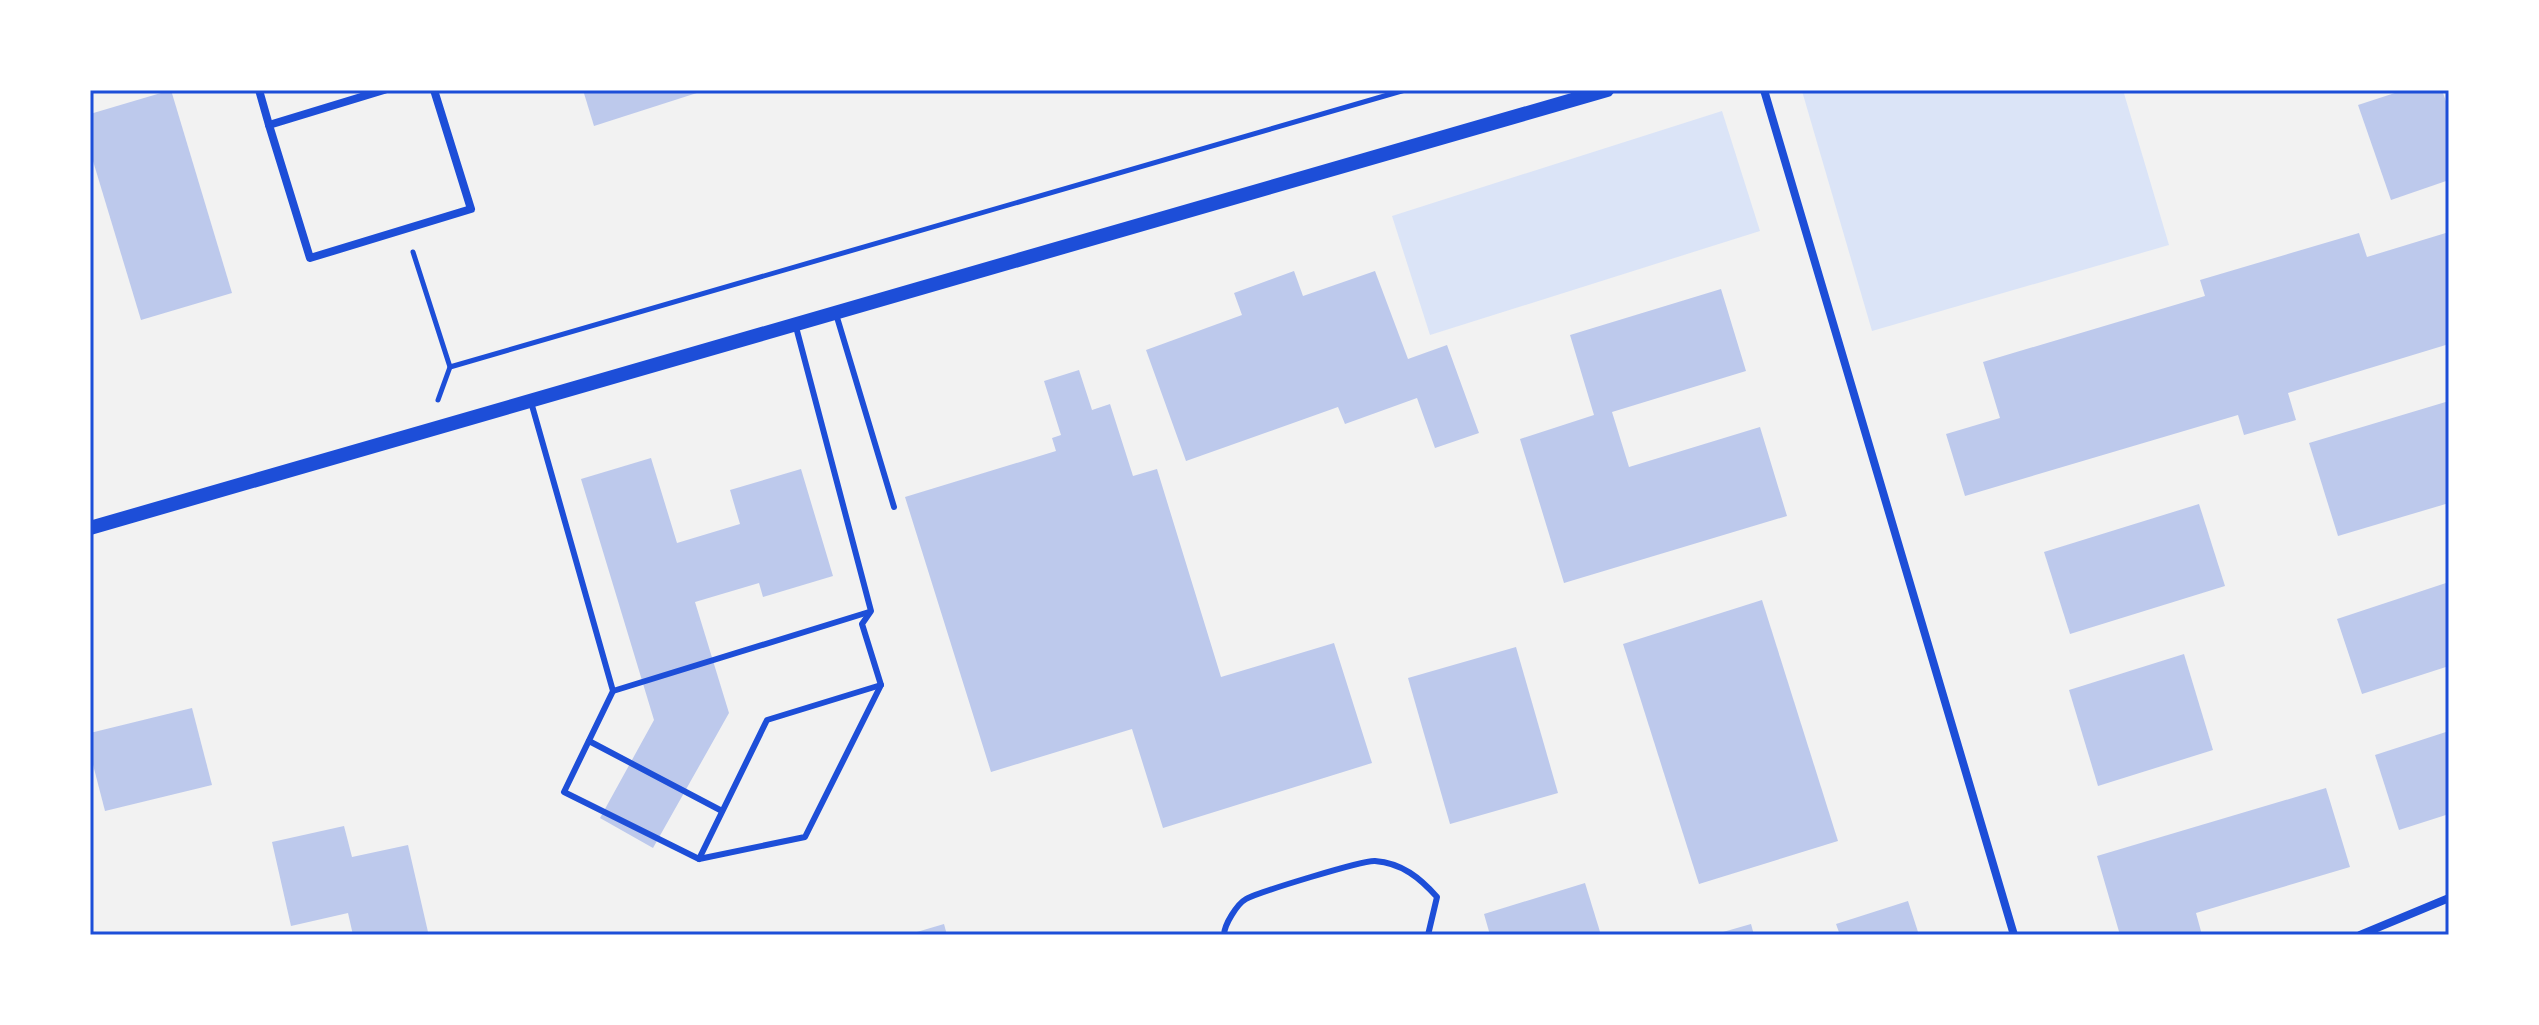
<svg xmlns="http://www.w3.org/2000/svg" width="2539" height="1025" viewBox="0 0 2539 1025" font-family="'Source Sans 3',sans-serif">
<rect width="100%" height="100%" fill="#f2f2f2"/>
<g fill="#dbe4f7">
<polygon points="2123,90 2169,245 1872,331 1802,91"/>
<polygon points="1722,111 1760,231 1430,335 1392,216"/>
</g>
<g fill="#bdc9ec">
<polygon points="171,90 232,293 141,320 90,151 90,114"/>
<polygon points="583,90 702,90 703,91 594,126"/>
<polygon points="2404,90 2442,90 2449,110 2449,180 2391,200 2358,105"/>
<polygon points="2449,232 2449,344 2288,393 2296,420 2244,435 2238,415 1965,496 1946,434 2000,418 1983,362 2205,296 2200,280 2359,233 2367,257"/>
<polygon points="1294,271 1303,296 1375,271 1408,359 1447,345 1479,433 1435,448 1417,398 1345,424 1338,407 1186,461 1146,350 1242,315 1234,293"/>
<polygon points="1721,289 1746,371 1612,412 1629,467 1760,427 1787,516 1564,583 1520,439 1594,415 1570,335"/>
<polygon points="1079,370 1092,410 1110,404 1133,476 1157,469 1221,677 1334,643 1372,763 1163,828 1132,729 991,772 905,497 1056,451 1052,438 1061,435 1044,381"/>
<polygon points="2449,401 2449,503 2338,536 2309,443"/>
<polygon points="651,458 677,543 740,524 730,490 801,469 833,576 763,597 759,583 695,602 729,713 653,848 600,818 654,720 581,479"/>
<polygon points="2199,504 2225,586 2070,634 2044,552"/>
<polygon points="2449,582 2449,666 2362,694 2337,619"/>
<polygon points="1762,600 1838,841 1699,884 1623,644"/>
<polygon points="1516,647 1558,793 1450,824 1408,678"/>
<polygon points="2184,654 2213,750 2098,786 2069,690"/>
<polygon points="192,708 212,785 105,811 90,753 90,733"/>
<polygon points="2449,731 2449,814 2399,830 2375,755"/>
<polygon points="2326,788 2350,867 2196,913 2202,935 2120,935 2097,856"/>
<polygon points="344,826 352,857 408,845 428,932 353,935 348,913 291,926 272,842"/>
<polygon points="1585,883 1601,935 1490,935 1484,914"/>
<polygon points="1908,901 1919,935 1840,935 1836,924"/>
<polygon points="944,924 947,935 910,935 910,934"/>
<polygon points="1751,924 1754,935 1716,935 1716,934"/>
</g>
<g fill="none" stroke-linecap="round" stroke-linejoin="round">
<g stroke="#1d4ed8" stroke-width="5">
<polyline points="413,252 450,367 1405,90"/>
<polyline points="438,400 450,367"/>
</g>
<g stroke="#1d4ed8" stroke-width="6">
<polyline points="836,314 894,507"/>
<polyline points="531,402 613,691 564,792 699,859 805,837 881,685 862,624 871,611 796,327"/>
<polyline points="613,691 869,612"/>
<polyline points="589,741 722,811"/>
<polyline points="699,859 767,720 881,685"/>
<path d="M1224,935c0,-10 13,-31 22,-36 13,-7 117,-39 129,-38 27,2 45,17 62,36l-9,38"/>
</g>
<g stroke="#1d4ed8" stroke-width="8">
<polyline points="259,90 269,125"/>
<polyline points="384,90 269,125 310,258 471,209 434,90"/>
<polyline points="1764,90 2014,935"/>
<polyline points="2360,935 2449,898"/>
</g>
<polyline stroke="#1d4ed8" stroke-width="14" points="90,528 1607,90"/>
</g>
<rect width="2539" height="1025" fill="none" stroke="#ffffff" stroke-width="184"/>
<rect x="92" y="92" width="2355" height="841" fill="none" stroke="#1d4ed8" stroke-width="3"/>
</svg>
